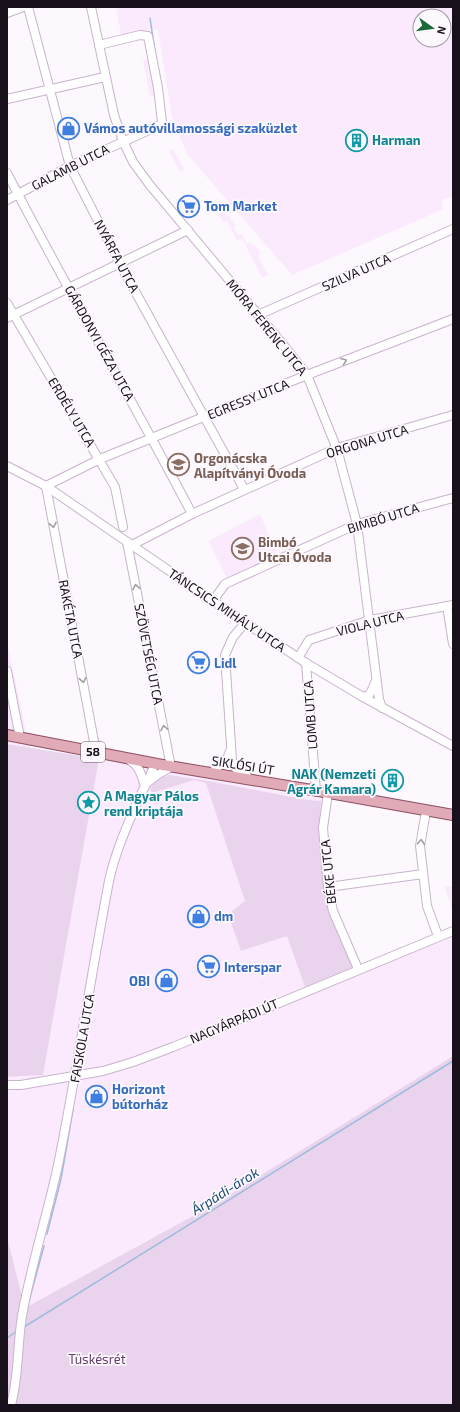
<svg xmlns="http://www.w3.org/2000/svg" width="460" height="1412" viewBox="0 0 460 1412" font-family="'Exo 2',sans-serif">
<rect width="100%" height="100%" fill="#fcf8fd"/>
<g fill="#fbeafe" fill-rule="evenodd">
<path d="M116,7h337v190l-11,3 1,9 -6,3 -145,63 -105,-121 -15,-36 -14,-89 -37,6zM420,16h24v24h-24z"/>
<polygon points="148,59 156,96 150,97 143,61"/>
<polygon points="173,149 184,169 180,172 169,151"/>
<polygon points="223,209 227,216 229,215 231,220 232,220 236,226 233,227 238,235 242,234 247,244 251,242 253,246 255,245 257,249 258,248 261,254 258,256 268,275 262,278 242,239 237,241 227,221 223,223 217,212"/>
<polygon points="260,514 278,556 227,579 208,541"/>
<polygon points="7,642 26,731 30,748 7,744"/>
<polygon points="99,759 326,800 328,887 356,966 453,928 453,1056 213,1205 25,1309 7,1237 7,1062 18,1077 43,1075"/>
<polygon points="453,886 453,914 445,887"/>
</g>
<g fill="#e9d3ed">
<polygon points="7,744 99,759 43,1075 7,1077"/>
<path d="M169,775l45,7 93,18 14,1 -2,32 10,79 24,55 -48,20 -18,-51 -46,15 -13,-37 17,-13 -39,-118 -12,-3 -42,13 -2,-5c6,-6 11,-11 19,-13z"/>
<polygon points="453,1056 453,1405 7,1405 7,1237 25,1308 213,1205"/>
</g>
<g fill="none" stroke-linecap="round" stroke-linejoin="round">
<g stroke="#9ebcdb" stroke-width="1.5">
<polyline points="150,18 156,58"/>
<polyline points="165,117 166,123"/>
<polyline points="47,1234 61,1179 73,1109"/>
<polyline points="29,1301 44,1246"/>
<polyline points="24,1327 453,1061"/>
<polyline points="7,1338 17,1331"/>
</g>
<defs>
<g id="minor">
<polyline points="28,7 70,166 120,264 244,489"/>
<polyline points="91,7 114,115 123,141 133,162 149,184 285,347 307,375 337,449 357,524 379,699 382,708"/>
<polyline points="7,13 23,7"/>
<polyline points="7,99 105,77"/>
<path d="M7,173c59,115 125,226 185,341"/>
<polyline points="7,200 70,166 160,125 162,122 158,88 148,36 140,35 99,45"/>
<polyline points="7,303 115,487 123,527"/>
<polyline points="258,315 453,229"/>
<polyline points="7,318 188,230"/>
<polyline points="7,466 46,486 213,601 306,663 363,697 453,746"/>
<polyline points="127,542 171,767 157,775 148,782"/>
<polyline points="132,545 192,514 337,448 453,415"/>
<polyline points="213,601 225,584 357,524 453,498"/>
<polyline points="447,606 453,644"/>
<polyline points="245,623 233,637 225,655 232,760 236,769 243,771 250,780"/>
<polyline points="298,658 309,640 370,620 453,605"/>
<polyline points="306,663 316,791"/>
<polyline points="7,671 20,738"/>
<polyline points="363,697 369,695 373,688 376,680"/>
<polyline points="96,752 46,486 100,459 307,375 453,319"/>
<path d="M129,760c11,6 12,15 16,26"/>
<polyline points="211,773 227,759 230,751"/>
<polyline points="328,793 323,828 328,887 333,911 358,969"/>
<polyline points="426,811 420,846 427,906 438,936"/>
<polyline points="328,887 423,874"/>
<polyline points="7,1085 21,1085 103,1071 133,1062 173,1047 453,931"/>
<path d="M11,1405c8,-29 6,-59 11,-89 9,-51 25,-100 36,-151 19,-94 33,-190 51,-284 6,-28 18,-55 29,-81 5,-11 14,-24 16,-36"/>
</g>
<polyline id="major" points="7,735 157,764 324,792 453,815"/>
</defs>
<use href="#minor" stroke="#c9b3cd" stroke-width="10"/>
<use href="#major" stroke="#8d4f61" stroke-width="12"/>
<use href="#minor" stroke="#fff" stroke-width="8"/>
<use href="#major" stroke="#e0aab7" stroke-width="10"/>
</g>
<defs><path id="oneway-chevron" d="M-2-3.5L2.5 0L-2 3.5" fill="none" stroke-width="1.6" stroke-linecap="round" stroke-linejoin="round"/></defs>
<g stroke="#a39fa3">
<use href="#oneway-chevron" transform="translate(344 361) rotate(-21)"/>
<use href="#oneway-chevron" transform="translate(53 525) rotate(79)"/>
<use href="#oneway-chevron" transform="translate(136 587) rotate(-101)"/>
<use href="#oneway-chevron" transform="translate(83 680) rotate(79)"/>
<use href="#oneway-chevron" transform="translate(164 728) rotate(-101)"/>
<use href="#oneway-chevron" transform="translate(421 842) rotate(-85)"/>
</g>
<defs>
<symbol id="shop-ring" viewBox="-11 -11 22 22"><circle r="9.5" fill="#fcf8fd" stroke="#3f7fe0" stroke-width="1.5"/><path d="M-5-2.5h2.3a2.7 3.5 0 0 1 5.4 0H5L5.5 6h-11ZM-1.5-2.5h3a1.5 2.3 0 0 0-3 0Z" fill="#3f7fe0"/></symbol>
<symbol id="building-ring" viewBox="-11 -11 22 22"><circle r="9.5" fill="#fcf8fd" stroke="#0f9aa8" stroke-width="1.5"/><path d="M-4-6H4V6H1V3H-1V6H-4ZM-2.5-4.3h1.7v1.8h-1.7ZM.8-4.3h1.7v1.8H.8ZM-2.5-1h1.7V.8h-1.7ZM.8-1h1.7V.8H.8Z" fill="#0f9aa8"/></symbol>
<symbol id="supermarket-ring" viewBox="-11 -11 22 22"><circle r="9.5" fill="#fcf8fd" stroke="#3f7fe0" stroke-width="1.5"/><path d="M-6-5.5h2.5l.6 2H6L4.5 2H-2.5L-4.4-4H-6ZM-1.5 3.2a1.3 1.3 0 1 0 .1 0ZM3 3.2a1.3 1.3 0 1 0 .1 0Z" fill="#3f7fe0"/></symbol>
<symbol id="school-ring" viewBox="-11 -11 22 22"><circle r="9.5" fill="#fcf8fd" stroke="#8d6e63" stroke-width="1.5"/><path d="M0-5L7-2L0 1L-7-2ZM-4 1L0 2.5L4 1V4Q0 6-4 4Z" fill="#8d6e63"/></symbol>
<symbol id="sight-ring" viewBox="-11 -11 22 22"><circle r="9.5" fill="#fcf8fd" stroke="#0f9aa8" stroke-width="1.5"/><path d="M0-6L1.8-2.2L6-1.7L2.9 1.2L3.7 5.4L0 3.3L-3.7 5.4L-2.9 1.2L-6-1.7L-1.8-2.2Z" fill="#0f9aa8"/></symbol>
</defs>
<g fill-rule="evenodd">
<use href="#shop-ring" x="56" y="116" width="25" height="25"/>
<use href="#building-ring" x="344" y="128" width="25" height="25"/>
<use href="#supermarket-ring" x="176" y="194" width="25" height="25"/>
<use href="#school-ring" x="166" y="452" width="25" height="25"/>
<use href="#school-ring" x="230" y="536" width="25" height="25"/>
<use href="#supermarket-ring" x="186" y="650" width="25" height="25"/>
<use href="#building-ring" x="380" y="768" width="25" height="25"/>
<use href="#sight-ring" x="76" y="790" width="25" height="25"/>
<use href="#shop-ring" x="186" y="904" width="25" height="25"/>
<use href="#supermarket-ring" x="196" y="954" width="25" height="25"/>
<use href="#shop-ring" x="154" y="968" width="25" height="25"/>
<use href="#shop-ring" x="84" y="1084" width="25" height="25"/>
</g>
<g text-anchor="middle" stroke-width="3.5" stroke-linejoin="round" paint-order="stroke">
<rect fill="#fcf8fd" stroke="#5c565e" stroke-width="1" x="81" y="742" width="24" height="20" rx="3"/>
<g font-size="12" font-weight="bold" fill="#18101a">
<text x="93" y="756">58</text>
</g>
<g font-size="13" font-weight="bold" fill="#366cbe" stroke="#fcf8fd" text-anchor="start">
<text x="84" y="133">Vámos autóvillamossági szaküzlet</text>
<text x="204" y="211">Tom Market</text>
<text x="214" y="668">Lidl</text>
<text x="214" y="921">dm</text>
<text x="224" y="972">Interspar</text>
<text x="150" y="986" text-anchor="end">OBI</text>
<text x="112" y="1094">Horizont<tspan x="112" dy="15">bútorház</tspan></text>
</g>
<g font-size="13" font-weight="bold" fill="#0d838f" stroke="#fcf8fd" text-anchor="start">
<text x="372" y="145">Harman</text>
<text x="376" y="779" text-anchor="end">NAK (Nemzeti<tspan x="376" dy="15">Agrár Kamara)</tspan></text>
<text x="104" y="801">A Magyar Pálos<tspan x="104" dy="15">rend kriptája</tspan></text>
</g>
<g font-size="13" fill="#18101a" stroke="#fcf8fd">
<text transform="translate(70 167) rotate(-27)" y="5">GALAMB UTCA</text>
<text transform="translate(117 256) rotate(62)" y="5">NYÁRFA UTCA</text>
<text transform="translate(356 272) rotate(-24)" y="5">SZILVA UTCA</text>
<text transform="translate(267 327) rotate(51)" y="5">MÓRA FERENC UTCA</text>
<text transform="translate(100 343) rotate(61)" y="5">GÁRDONYI GÉZA UTCA</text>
<text transform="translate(248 399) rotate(-22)" y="5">EGRESSY UTCA</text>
<text transform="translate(72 412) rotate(59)" y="5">ERDÉLY UTCA</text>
<text transform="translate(367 441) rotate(-17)" y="5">ORGONA UTCA</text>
<text transform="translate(383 518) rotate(-17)" y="5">BIMBÓ UTCA</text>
<text transform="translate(227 610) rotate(34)" y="5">TÁNCSICS MIHÁLY UTCA</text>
<text transform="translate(71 619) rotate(79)" y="5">RAKÉTA UTCA</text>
<text transform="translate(370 623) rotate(-14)" y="5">VIOLA UTCA</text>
<text transform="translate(149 654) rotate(79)" y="5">SZÖVETSÉG UTCA</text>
<text transform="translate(310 715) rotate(-94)" y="5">LOMB UTCA</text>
<text transform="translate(243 765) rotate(9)" y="5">SIKLÓSI ÚT</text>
<text transform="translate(328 872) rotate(-96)" y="5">BÉKE UTCA</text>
<text transform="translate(234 1021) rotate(-23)" y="5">NAGYÁRPÁDI ÚT</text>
<text transform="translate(82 1038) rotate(-80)" y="5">FAISKOLA UTCA</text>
</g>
<g font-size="13" font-weight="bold" fill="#785e54" stroke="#fcf8fd" text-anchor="start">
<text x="194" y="463">Orgonácska<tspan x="194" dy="15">Alapítványi Óvoda</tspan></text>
<text x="258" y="547">Bimbó<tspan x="258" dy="15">Utcai Óvoda</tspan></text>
</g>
<g font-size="13" fill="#643e6b" stroke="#fcf8fd">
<text x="97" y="1364">Tüskésrét</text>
</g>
<g font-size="14" font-style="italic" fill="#1e4b74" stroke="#fcf8fd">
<text transform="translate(225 1191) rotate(-32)" y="5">Árpádi-árok</text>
</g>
</g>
<rect width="460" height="1412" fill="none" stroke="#18101a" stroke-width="16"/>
<g transform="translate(432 28) rotate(104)"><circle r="19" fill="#fcf8fd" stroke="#a19ba2"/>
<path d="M0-3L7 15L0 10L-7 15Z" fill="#1a6938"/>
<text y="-6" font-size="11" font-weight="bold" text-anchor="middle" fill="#18101a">N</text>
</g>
</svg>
